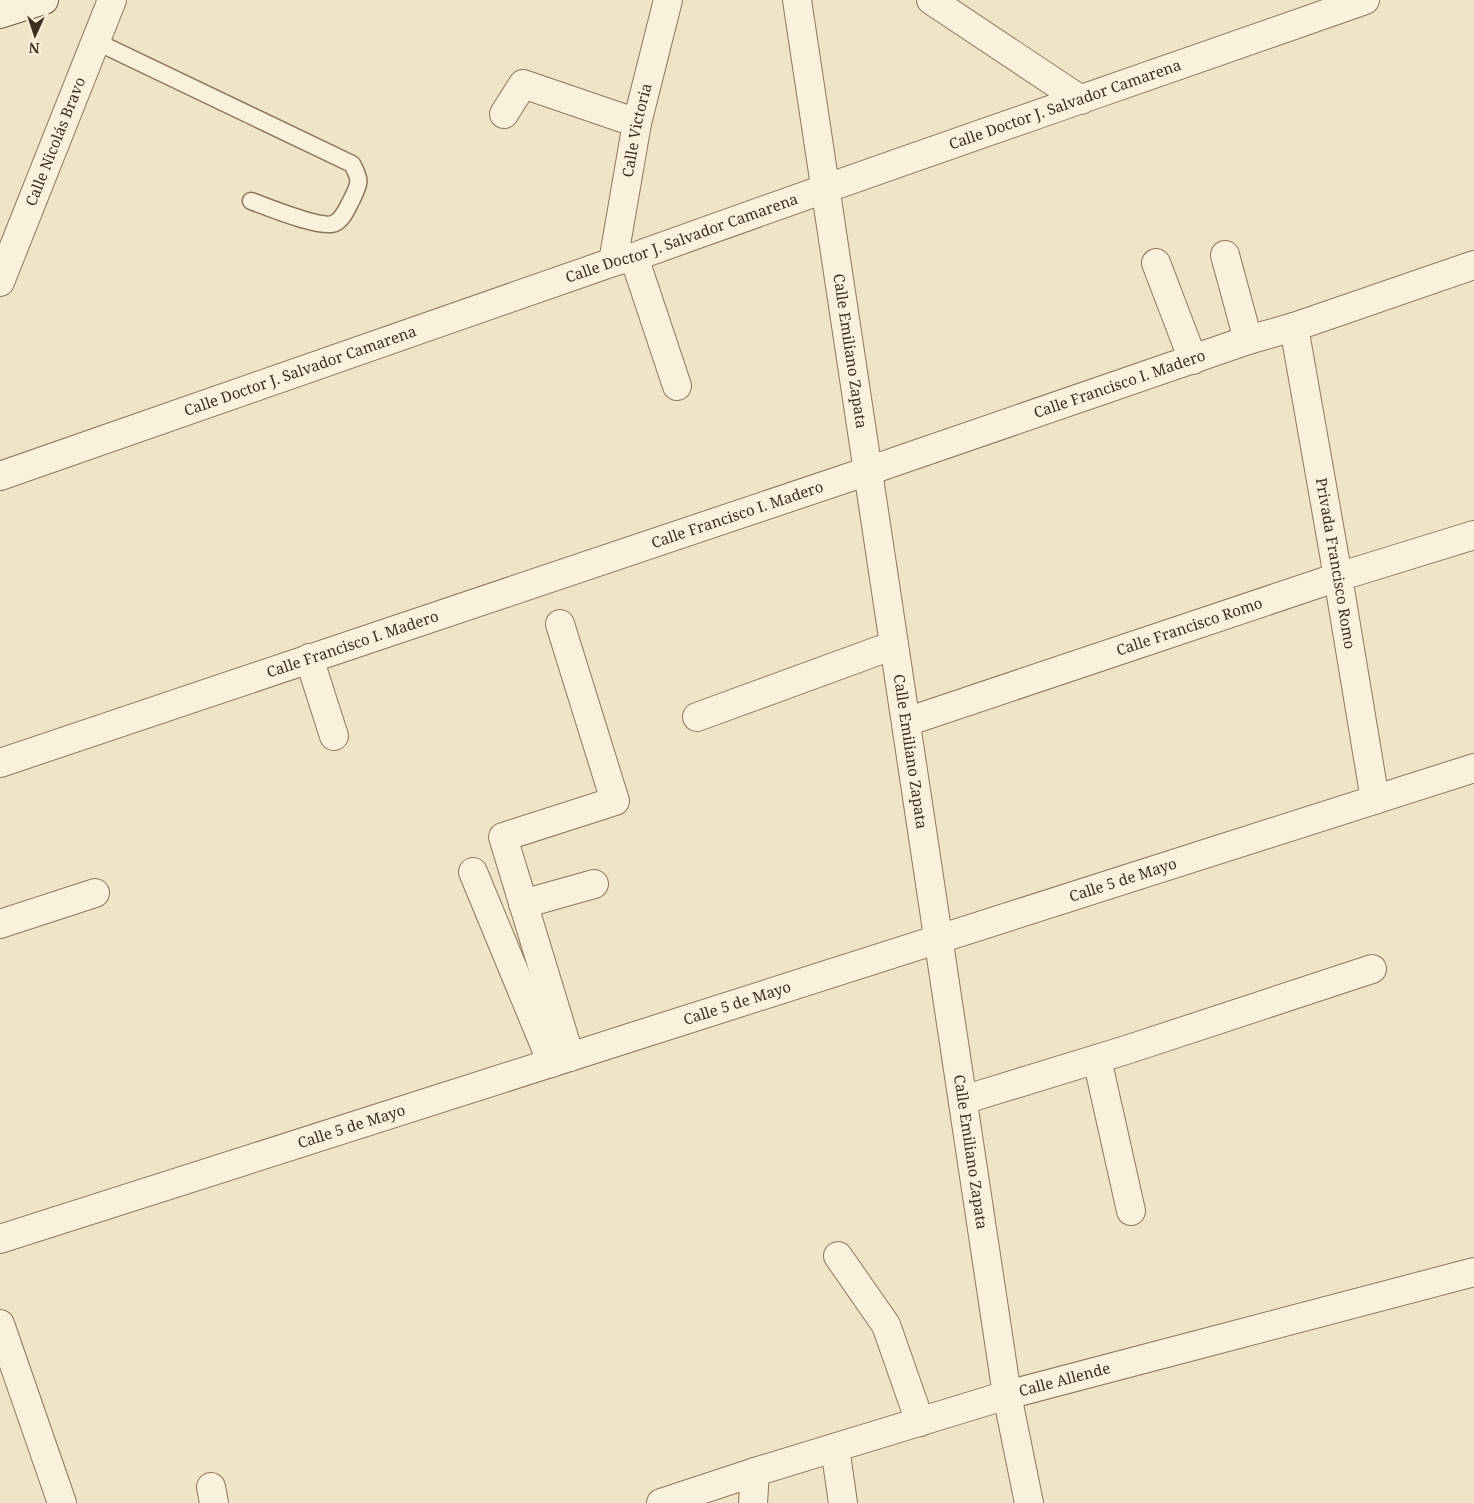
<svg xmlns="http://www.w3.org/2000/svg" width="1474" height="1503" viewBox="0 0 1474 1503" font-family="'Noto Serif',serif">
<rect width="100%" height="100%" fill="#f0e4c8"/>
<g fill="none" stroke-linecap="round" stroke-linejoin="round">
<defs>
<path id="lane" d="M95,41l257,123c9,16 8,19 0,35 -5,9 -8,19 -17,24 -12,7 -70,-17 -84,-22"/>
<g id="street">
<path id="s1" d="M797,0l210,1395 22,108"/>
<polyline points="931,0 1081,100"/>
<polyline points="504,114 523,84 637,123"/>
<polyline points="1225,255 1248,340"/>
<polyline points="634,257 677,386"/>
<path id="s2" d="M613,262l24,-139 31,-123"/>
<polyline points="1156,263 1193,360"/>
<path id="s3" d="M0,282l112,-282"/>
<path id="s4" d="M1294,327l44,250 37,223"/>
<path id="s5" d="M0,476l613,-214 21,-5c243,-88 487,-171 731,-257"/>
<polyline points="560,624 615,801 503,837 570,1057"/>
<polyline points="309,658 334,736"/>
<polyline points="697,717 894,645"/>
<path id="s6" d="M906,722l432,-145 136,-42"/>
<path id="s7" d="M0,763l868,-292 380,-131 46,-13 180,-62"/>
<polyline points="473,872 552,1063"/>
<polyline points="523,904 594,884"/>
<polyline points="0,924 95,893"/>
<polyline points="1097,1059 1131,1211"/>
<polyline points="963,1100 1126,1050 1372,969"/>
<path id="s8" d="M0,1239l1474,-471"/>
<polyline points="838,1256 886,1325 920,1422"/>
<polyline points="0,1324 62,1503"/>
<polyline points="835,1448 843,1503"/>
<polyline points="211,1487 214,1503"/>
<path id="s9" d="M661,1503l94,-31 252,-77 467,-123"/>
<polyline points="753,1503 755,1472"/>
</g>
<polyline id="secondary" points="0,14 44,0"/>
</defs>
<use href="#lane" stroke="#8d765c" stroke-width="19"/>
<use href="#street" stroke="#8d765c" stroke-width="30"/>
<use href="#secondary" stroke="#6f573f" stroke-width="30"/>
<use href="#lane" stroke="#faf1dc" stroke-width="16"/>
<use href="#street" stroke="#faf1dc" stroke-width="28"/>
<use href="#secondary" stroke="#faf1dc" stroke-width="28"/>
</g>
<g text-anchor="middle" stroke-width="4.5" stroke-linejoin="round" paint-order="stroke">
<g font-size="15" fill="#3d2e20" stroke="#f7eed8">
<text dy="5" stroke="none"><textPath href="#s5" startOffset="1128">Calle Doctor J. Salvador Camarena</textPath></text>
<text dy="5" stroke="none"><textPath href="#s2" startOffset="134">Calle Victoria</textPath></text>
<text dy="5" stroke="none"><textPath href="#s3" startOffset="151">Calle Nicolás Bravo</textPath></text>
<text dy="5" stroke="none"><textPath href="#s5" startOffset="722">Calle Doctor J. Salvador Camarena</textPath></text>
<text dy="5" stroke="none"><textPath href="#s1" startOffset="355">Calle Emiliano Zapata</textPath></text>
<text dy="5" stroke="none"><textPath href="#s5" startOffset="318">Calle Doctor J. Salvador Camarena</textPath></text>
<text dy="5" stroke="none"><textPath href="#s7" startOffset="1182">Calle Francisco I. Madero</textPath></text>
<text dy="5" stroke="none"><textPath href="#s7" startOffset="778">Calle Francisco I. Madero</textPath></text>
<text dy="5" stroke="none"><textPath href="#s4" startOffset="240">Privada Francisco Romo</textPath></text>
<text dy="5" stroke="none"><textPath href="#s6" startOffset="299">Calle Francisco Romo</textPath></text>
<text dy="5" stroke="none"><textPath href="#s7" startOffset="372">Calle Francisco I. Madero</textPath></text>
<text dy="5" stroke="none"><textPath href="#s1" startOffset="760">Calle Emiliano Zapata</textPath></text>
<text dy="5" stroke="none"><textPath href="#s8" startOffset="1179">Calle 5 de Mayo</textPath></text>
<text dy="5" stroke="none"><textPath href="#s8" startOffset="774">Calle 5 de Mayo</textPath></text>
<text dy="5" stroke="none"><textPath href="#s8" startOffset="369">Calle 5 de Mayo</textPath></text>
<text dy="5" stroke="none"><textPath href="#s1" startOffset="1165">Calle Emiliano Zapata</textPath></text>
<text dy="5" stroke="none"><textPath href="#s9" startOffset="422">Calle Allende</textPath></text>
</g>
</g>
<g transform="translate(35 35) rotate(183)" stroke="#f7eed8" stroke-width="4" paint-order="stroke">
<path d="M0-4L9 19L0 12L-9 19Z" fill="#3d2e20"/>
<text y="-8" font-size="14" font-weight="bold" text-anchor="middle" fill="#3d2e20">N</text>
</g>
</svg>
